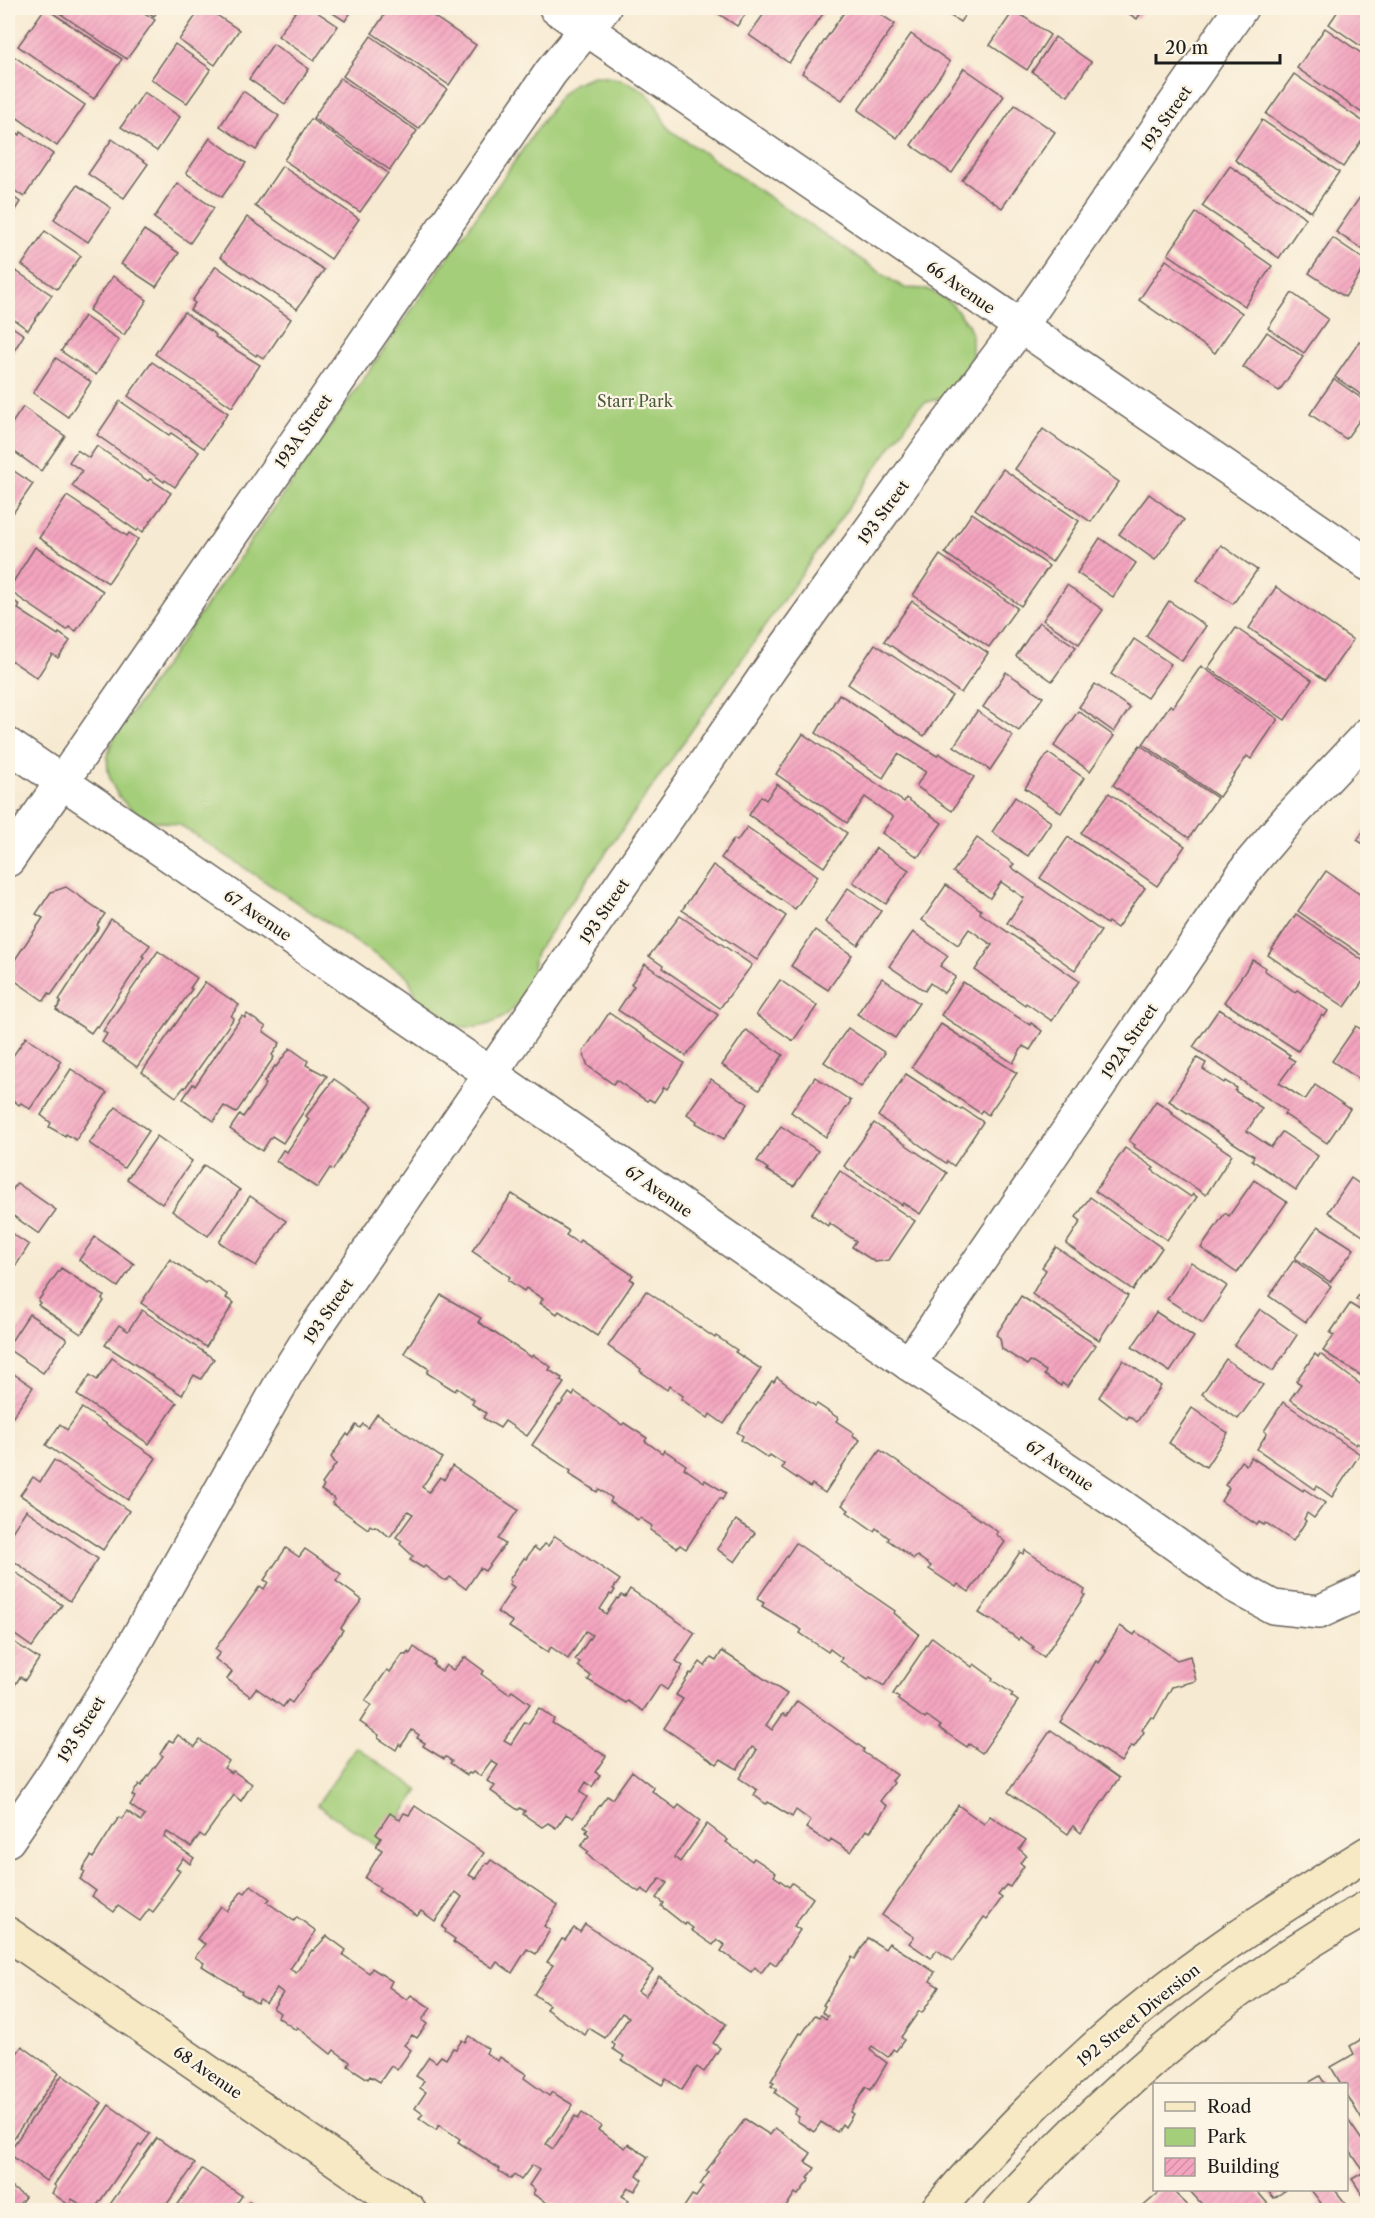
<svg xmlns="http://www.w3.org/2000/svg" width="1375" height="2218" viewBox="0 0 1375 2218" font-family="'Libre Caslon Text',serif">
<defs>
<pattern id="building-hatch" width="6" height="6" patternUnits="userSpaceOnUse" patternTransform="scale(1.5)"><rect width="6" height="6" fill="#f4a4bf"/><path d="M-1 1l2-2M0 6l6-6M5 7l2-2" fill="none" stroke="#d18da4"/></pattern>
</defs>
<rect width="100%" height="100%" fill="#fcf5e5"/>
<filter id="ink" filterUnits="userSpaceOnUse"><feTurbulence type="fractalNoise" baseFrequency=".0167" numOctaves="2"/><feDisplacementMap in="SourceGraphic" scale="12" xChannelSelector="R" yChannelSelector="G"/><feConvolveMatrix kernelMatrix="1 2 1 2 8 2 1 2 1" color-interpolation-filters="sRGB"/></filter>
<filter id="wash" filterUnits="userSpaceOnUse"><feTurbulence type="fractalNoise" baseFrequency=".008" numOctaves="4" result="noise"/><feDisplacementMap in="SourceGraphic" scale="24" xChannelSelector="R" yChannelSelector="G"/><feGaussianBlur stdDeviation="1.35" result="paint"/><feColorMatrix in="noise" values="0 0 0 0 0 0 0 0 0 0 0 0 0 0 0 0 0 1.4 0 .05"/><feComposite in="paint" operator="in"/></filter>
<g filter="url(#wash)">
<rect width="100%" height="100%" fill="#f7ead2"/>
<g fill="#a4ce79" stroke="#60754a" stroke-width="1.5">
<path d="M593,76c23,0 51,8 63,29 5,9 7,17 14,25l226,153 9,5 22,1 22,12 19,23 4,11v24l-20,29 -7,8 -20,7 -7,5 -381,543c-6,12 -2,25 -8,36 -24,45 -70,54 -107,18 -7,-7 -9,-20 -15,-29l-227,-151c-11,-3 -22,-2 -32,-6 -32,-14 -51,-49 -34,-81l446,-642 13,-12z"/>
<polygon points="356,1747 419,1790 380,1848 317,1805"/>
</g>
<g id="blocks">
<g fill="url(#building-hatch)">
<polygon points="45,8 122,59 94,99 18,46"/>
<polygon points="52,8 137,8 155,20 127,59"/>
<polygon points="141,8 160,8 154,16"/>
<polygon points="201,8 206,8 239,30 215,65 179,40"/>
<polygon points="298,8 311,8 338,26 314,61 278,36"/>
<polygon points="325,8 354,8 345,21"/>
<polygon points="389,8 421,8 476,45 449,85 372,33"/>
<polygon points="710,8 750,8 737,26"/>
<polygon points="768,8 827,8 789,63 749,35"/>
<polygon points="847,8 871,8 895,24 842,100 802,73"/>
<polygon points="938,8 970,8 960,22"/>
<polygon points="1120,8 1144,8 1137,19"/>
<polygon points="1340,8 1368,8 1368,51 1329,24"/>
<polygon points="1014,10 1050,35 1027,70 990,45"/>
<polygon points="1325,28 1368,58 1368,117 1297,68"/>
<polygon points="911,34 950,62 897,138 858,110"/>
<polygon points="371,36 447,89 419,129 343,76"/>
<polygon points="1055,37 1091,62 1068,96 1032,72"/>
<polygon points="175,44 211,69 187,103 151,79"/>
<polygon points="273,44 309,69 285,104 249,79"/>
<polygon points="9,53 85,105 57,146 8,111"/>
<polygon points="964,68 1004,96 952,173 911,145"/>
<polygon points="1294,74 1368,125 1368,131 1343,167 1266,114"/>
<polygon points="340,78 417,131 390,170 313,118"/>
<polygon points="243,91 279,116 256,150 220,126"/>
<polygon points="144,92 180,117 157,151 121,127"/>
<polygon points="1015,105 1055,132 1002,208 962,180"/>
<polygon points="311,119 388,173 360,212 284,160"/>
<polygon points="1262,120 1339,172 1311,212 1235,160"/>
<polygon points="8,126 20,135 21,132 53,154 24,197 8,186"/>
<polygon points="210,138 246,163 222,197 186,173"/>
<polygon points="112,139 148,164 124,198 88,174"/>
<polygon points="282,166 359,219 331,259 255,206"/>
<polygon points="1230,166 1306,218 1279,258 1202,206"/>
<polygon points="177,183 214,208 190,243 154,218"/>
<polygon points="77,185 111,208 88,242 54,219"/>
<polygon points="8,193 20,202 8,221"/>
<polygon points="1360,197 1368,203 1368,253 1336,232"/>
<polygon points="1196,213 1272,266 1245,306 1168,254"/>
<polygon points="247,217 324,270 297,309 220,257"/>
<polygon points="144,230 179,253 156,287 121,264"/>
<polygon points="45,231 81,256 57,289 22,265"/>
<polygon points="1333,238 1368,262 1345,297 1309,273"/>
<polygon points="1166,260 1242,313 1215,353 1139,300"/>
<polygon points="216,266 291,319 264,359 257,354 256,356 190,310 195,303 192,301"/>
<polygon points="16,271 52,295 28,330 8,315 8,284"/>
<polygon points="113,276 147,300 124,335 89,310"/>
<polygon points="1292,293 1328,319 1304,353 1268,328"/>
<polygon points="184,312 216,335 215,337 260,365 232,407 155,354"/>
<polygon points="84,316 119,340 96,375 61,351"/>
<polygon points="8,324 24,335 8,360"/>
<polygon points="1267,332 1303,357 1279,391 1243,367"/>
<polygon points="1359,342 1368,348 1368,399 1335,377"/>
<polygon points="56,358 91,382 68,417 33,393"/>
<polygon points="152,362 228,413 204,448 128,396"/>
<polygon points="1334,379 1368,403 1368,408 1346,439 1310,414"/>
<polygon points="120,401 169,435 171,433 199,452 175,487 165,480 164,482 97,435"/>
<polygon points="23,407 65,436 41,471 8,447 8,429"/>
<polygon points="1043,429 1119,482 1091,522 1015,469"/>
<polygon points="97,446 148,481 150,479 171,493 143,532 139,529 137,531 72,486 82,471 69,462 77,450 89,458"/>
<polygon points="8,467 33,484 9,519 8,518"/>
<polygon points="1003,469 1079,521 1052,562 975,509"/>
<polygon points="1149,494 1184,520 1155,560 1119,534"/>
<polygon points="67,496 127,536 129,533 138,539 108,583 39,538"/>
<polygon points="972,513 1049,566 1021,606 945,553"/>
<polygon points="1100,538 1136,563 1113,597 1077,573"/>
<polygon points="1221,545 1257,570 1233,604 1197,580"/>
<polygon points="35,547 103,591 76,631 69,627 67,630 8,590"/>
<polygon points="940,555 1017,608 989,647 913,595"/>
<polygon points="1067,585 1103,610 1079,644 1043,620"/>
<polygon points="1276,587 1353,640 1325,680 1249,628"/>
<polygon points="8,597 20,605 18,609 58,635 59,633 70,641 58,658 52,654 37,678 8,658"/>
<polygon points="912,601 988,653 961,693 884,641"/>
<polygon points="1169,601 1206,626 1182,661 1146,636"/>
<polygon points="1039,622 1076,647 1052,681 1016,656"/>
<polygon points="1236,628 1312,680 1285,720 1208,668"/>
<polygon points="1134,639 1171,664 1147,698 1111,674"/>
<polygon points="875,644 952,696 924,736 848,684"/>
<polygon points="1201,666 1278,719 1251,759 1247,756 1219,797 1143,744 1170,705 1173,707"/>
<polygon points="1006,672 1043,697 1019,731 983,707"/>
<polygon points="1095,684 1130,708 1114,732 1079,707"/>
<polygon points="839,694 906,738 907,737 937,756 939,753 974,777 952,811 916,786 926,772 898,754 883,778 816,733"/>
<polygon points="977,711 1013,736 990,770 954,746"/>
<polygon points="1078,711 1114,736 1090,771 1054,746"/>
<polygon points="803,734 904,802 906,798 942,823 918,857 882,833 893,817 865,797 847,823 776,774"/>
<polygon points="1140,745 1217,798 1189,838 1113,785"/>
<polygon points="1048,753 1084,778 1061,813 1025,788"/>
<polygon points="777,784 847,833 824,867 749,815 761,796 766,800"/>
<polygon points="1109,793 1185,846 1157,886 1081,833"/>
<polygon points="1015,797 1051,822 1028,856 992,832"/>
<polygon points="1368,825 1368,847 1357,840"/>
<polygon points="747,827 818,876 795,909 721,858 734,839 737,841"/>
<polygon points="1068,837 1145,888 1117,928 1108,922 1107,924 1040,878"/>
<polygon points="977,838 1014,864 1011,867 1101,931 1075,970 1007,923 1024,898 1001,882 990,898 953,872"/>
<polygon points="876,848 909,870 886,904 853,882"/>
<polygon points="713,865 786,916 757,960 682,910"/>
<polygon points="1326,871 1368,900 1368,959 1298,911"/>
<polygon points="946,885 981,910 980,913 1079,981 1052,1021 1026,1003 1025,1005 975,970 992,945 969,929 958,945 922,920"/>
<polygon points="66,887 105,914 97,925 99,927 51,995 49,993 44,1001 11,978 16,970 12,968 14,965 12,964 43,918 36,914 51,892"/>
<polygon points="848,888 881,911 858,945 825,922"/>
<polygon points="1296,914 1368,964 1368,974 1345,1007 1268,955"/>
<polygon points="680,916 752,965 720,1008 662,968 663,966 649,956"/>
<polygon points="111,919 150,945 142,956 144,957 98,1027 96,1026 91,1033 56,1010 61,1002 59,1000"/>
<polygon points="815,930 852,955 828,990 791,966"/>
<polygon points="913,932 948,956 940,966 956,977 944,993 930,983 925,991 889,966"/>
<polygon points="158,951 197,978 190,988 192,989 137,1067 102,1042 107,1034 103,1031"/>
<polygon points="1253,960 1266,968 1264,970 1295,992 1297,990 1328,1011 1324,1017 1322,1015 1298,1051 1224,1002"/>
<polygon points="645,964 718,1015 686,1056 618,1010 634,986 631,984"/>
<polygon points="882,978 919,1003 895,1038 857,1014"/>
<polygon points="780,980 817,1006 793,1041 756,1015"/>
<polygon points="205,982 239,1005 231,1016 234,1018 185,1088 184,1087 176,1097 142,1072"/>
<polygon points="963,982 1030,1025 1031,1023 1042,1031 1030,1050 1023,1046 1013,1063 941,1015"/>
<polygon points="1219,1009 1290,1055 1288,1057 1295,1061 1279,1083 1305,1100 1315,1085 1350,1109 1327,1143 1284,1114 1286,1111 1193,1047"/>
<polygon points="609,1013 684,1063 667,1089 664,1087 654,1102 649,1099 647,1101 616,1080 613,1084 588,1066 583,1052"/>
<polygon points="247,1014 266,1027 263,1031 280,1043 272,1055 274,1057 236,1113 224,1106 214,1121 183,1099 193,1084 195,1086 242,1016 245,1018"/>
<polygon points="8,1024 14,1029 8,1041"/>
<polygon points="941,1024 1017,1073 988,1115 982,1110 980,1113 912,1067"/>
<polygon points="1356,1026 1368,1034 1368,1085 1332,1061"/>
<polygon points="848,1028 885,1053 861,1087 824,1062"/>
<polygon points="746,1030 783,1055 759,1090 722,1065"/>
<polygon points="26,1037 61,1061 58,1065 59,1066 30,1109 21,1103 19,1105 8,1096 8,1063"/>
<polygon points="290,1048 308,1061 306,1065 327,1076 283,1143 272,1136 262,1151 230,1129 240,1114 243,1117 266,1084 264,1082 275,1066 276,1067"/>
<polygon points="1197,1058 1206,1063 1203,1069 1224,1083 1225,1081 1237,1088 1235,1091 1262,1108 1247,1131 1271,1147 1282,1132 1318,1156 1296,1190 1252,1160 1254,1156 1169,1101"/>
<polygon points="71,1069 107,1093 76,1140 66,1134 65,1136 49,1127 51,1123 41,1115"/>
<polygon points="906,1074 961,1110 962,1108 983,1122 954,1166 947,1161 946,1163 878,1116"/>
<polygon points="815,1077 851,1101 826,1137 791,1112"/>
<polygon points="334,1079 373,1106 333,1170 330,1168 317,1188 276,1161 283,1150 287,1152 309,1119 306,1116"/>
<polygon points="711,1079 748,1104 724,1139 696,1123 697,1121 687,1114"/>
<polygon points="1156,1101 1173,1112 1172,1114 1232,1155 1206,1195 1134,1147 1135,1145 1129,1141"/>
<polygon points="116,1107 149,1131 124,1168 89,1143"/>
<polygon points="874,1123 947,1173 920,1214 903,1203 902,1205 844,1166"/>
<polygon points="781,1126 818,1151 794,1186 766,1170 768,1169 757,1161"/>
<polygon points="157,1136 192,1161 162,1204 127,1179"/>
<polygon points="1125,1148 1154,1168 1152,1170 1191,1197 1193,1194 1197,1197 1167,1240 1095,1191"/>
<polygon points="204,1165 240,1190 208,1236 172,1211"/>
<polygon points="840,1171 915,1221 889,1260 875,1262 852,1247 856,1241 829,1223 828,1226 811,1214"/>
<polygon points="1351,1178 1368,1190 1368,1229 1363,1236 1328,1212"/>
<polygon points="1254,1180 1287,1202 1237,1273 1201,1248 1225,1213 1229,1216"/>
<polygon points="17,1183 56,1210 39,1234 8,1212 8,1197"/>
<polygon points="512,1194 569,1231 566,1235 578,1243 580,1240 633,1275 630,1279 634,1281 597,1336 559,1311 557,1314 540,1303 543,1299 526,1288 524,1291 508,1280 510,1277 472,1251"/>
<polygon points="250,1196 286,1221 256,1266 219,1242"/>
<polygon points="1090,1197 1162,1248 1133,1290 1066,1244 1081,1221 1076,1217"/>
<polygon points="1318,1226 1354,1249 1330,1282 1295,1258"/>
<polygon points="8,1231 29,1245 8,1278"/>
<polygon points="95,1237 134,1264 118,1287 79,1260"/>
<polygon points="1056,1247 1128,1296 1099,1340 1032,1294 1046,1270 1042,1267"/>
<polygon points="170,1259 205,1283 207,1281 228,1295 226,1298 234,1303 206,1347 141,1303"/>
<polygon points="1294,1260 1331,1286 1306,1322 1269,1296"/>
<polygon points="1191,1262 1227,1286 1203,1323 1167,1299"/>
<polygon points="61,1268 104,1296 102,1299 104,1301 81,1334 38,1305 40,1303 38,1301"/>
<polygon points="1368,1283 1368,1307 1356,1299"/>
<polygon points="646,1291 715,1338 716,1336 737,1350 735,1352 761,1369 724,1424 710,1414 708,1418 681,1399 683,1396 669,1386 667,1390 640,1371 641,1369 608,1346"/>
<polygon points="441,1295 481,1318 478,1322 531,1357 533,1355 551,1367 549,1370 562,1378 560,1381 564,1383 527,1436 505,1421 500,1428 483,1418 486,1413 472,1404 474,1400 457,1388 455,1391 427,1373 429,1369 404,1353"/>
<polygon points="1021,1296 1096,1345 1067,1387 1062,1383 1061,1386 1044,1375 1046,1371 1030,1361 1027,1365 1002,1349 1000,1338 996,1335"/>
<polygon points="1350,1304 1368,1315 1368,1380 1323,1351 1334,1335 1330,1333"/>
<polygon points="1260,1309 1297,1335 1273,1371 1234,1345"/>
<polygon points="142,1310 214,1359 201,1379 194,1375 182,1395 105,1345 119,1325 128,1331"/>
<polygon points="1156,1312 1194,1337 1170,1372 1132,1347"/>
<polygon points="29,1314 67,1339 43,1373 8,1349 8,1346"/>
<polygon points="1315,1354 1318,1357 1320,1354 1368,1390 1368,1446 1366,1449 1357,1443 1356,1445 1290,1399 1301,1384 1296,1381"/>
<polygon points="112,1358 177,1403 149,1444 77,1395 90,1375 97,1380"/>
<polygon points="1226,1359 1263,1385 1238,1419 1202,1394"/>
<polygon points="1123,1360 1161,1386 1137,1422 1129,1416 1127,1419 1099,1397"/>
<polygon points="8,1370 33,1387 10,1421 8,1419"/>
<polygon points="777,1377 815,1406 817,1404 838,1418 836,1421 854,1433 852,1435 860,1440 825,1493 812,1484 810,1487 782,1468 784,1464 770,1455 768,1458 741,1440 743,1436 737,1432 772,1381 774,1382"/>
<polygon points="575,1392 622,1425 624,1423 647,1438 645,1441 662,1453 664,1450 686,1465 684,1468 704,1482 705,1480 726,1493 722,1500 720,1498 686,1549 680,1545 677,1548 650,1530 652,1526 640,1518 638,1520 610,1502 612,1498 599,1489 597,1492 569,1474 571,1471 532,1445 559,1405 560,1406 569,1393 573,1396"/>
<polygon points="1283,1402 1360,1454 1332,1497 1317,1486 1315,1489 1257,1449 1267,1433 1264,1431"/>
<polygon points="82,1408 156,1458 128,1500 46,1445 60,1424 67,1430"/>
<polygon points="1192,1408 1228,1433 1206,1467 1169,1443"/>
<polygon points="377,1414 442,1458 422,1487 429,1492 440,1477 444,1480 452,1466 518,1510 498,1539 505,1544 485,1571 480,1568 466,1589 450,1577 447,1580 444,1580 425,1566 423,1568 410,1560 413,1556 400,1544 402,1541 396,1537 413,1514 408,1511 390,1537 375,1526 373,1527 370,1525 368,1529 332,1503 335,1499 321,1490 324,1486 322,1484 336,1464 331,1457 347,1434 349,1436 356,1425 360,1428 363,1424 368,1428"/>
<polygon points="880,1450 998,1532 996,1534 1005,1542 969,1592 958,1584 956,1587 929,1569 931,1566 917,1556 914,1559 888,1540 889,1538 876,1528 874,1531 847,1512 849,1510 842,1505"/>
<polygon points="1251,1457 1303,1491 1304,1489 1325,1503 1314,1518 1307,1513 1304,1519 1306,1521 1293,1541 1266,1523 1264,1525 1259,1522 1257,1525 1221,1501 1229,1488 1225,1485 1241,1461 1246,1465"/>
<polygon points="54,1460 129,1511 103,1550 20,1495 33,1477 40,1482"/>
<polygon points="26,1510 98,1559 70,1601 8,1557 8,1529 12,1532"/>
<polygon points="736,1520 755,1533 735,1562 717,1549"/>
<polygon points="555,1536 620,1580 613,1589 615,1590 612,1595 610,1594 600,1609 606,1614 617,1598 618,1599 621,1595 625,1597 630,1589 695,1633 676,1661 683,1666 667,1690 660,1685 643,1711 628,1701 626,1703 588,1680 591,1676 578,1666 580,1662 575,1660 592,1635 586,1631 568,1659 551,1647 548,1652 509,1627 513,1622 497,1612 514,1587 509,1584 511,1582 509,1580 524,1558 526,1559 534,1547 539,1551 545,1544 548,1546"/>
<polygon points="796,1543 895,1611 894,1613 919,1634 884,1686 870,1677 868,1680 840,1661 842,1658 830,1649 828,1652 800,1633 802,1630 762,1606 764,1603 757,1599"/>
<polygon points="286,1548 299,1557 305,1549 341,1574 336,1581 362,1600 347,1619 341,1628 343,1630 292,1703 288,1700 283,1707 256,1688 250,1696 227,1679 232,1672 215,1659 220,1653 215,1649 260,1586 264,1589 268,1582 264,1580"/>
<polygon points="1025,1550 1085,1590 1083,1594 1085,1595 1044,1657 1032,1649 1034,1647 1020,1637 1019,1640 991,1619 990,1620 979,1613 1020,1552 1023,1554"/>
<polygon points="8,1567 62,1605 32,1647 8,1630"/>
<polygon points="1120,1626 1134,1635 1136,1632 1177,1660 1190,1656 1196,1681 1172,1687 1154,1719 1151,1717 1142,1730 1144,1732 1134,1747 1131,1746 1121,1762 1060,1722 1087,1680 1086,1678 1096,1661 1099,1663 1107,1651 1105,1650"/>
<polygon points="932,1637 972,1667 974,1664 993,1678 992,1680 1013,1694 1011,1696 1018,1701 982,1753 969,1744 967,1747 939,1728 941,1726 927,1716 925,1719 898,1700 899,1698 893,1694"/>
<polygon points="8,1638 39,1659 25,1680 20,1677 8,1696"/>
<polygon points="414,1647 435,1662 433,1665 442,1671 446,1665 453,1670 465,1657 484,1671 481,1674 509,1694 512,1691 530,1704 504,1740 511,1744 525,1722 528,1724 539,1708 554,1719 552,1723 606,1756 595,1772 600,1775 592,1787 586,1782 580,1792 587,1797 573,1818 566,1814 556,1828 548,1823 542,1827 523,1814 525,1811 520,1808 518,1810 491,1791 495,1786 487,1781 498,1765 491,1761 480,1776 473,1772 471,1774 469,1773 467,1775 450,1763 452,1761 446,1757 444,1759 423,1746 425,1743 417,1738 419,1735 412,1730 401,1746 399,1744 396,1750 378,1738 379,1735 360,1722 371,1705 365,1701 387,1670 390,1672 403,1654 406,1655 408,1652 410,1654"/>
<polygon points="722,1651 787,1694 766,1725 772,1730 783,1714 787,1716 797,1701 864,1749 863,1752 897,1775 892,1781 894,1783 880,1801 887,1806 870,1832 866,1830 851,1852 831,1839 829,1843 806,1828 811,1821 796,1810 792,1817 768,1802 766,1804 754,1795 757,1790 739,1778 757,1750 752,1747 737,1769 721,1759 717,1764 664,1728 683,1699 676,1695 690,1673 692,1674 700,1662 705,1666 711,1658 716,1661"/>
<polygon points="1051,1730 1119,1778 1081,1833 1073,1826 1068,1834 1008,1792"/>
<polygon points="178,1735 195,1747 200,1740 229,1761 224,1768 231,1773 233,1771 252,1784 241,1801 234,1795 204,1837 200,1834 191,1847 167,1832 164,1837 194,1858 190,1864 183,1858 176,1868 180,1871 160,1899 162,1900 153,1912 149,1909 140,1921 118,1906 114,1912 92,1896 96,1891 80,1879 85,1872 82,1870 91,1856 93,1858 119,1817 122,1819 127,1811 141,1821 145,1816 130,1805 135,1797 132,1795 139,1784 141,1786 163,1756 160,1754 169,1740 173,1742"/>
<polygon points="632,1771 654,1788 652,1791 676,1809 679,1805 700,1821 674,1857 680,1862 707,1824 728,1840 726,1842 752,1861 754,1858 776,1873 774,1876 789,1887 792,1883 813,1898 794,1926 800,1930 776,1965 770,1961 761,1973 755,1967 751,1972 721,1951 725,1945 717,1940 713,1945 691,1930 693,1928 686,1923 685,1925 661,1906 663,1903 656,1898 667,1883 660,1878 649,1894 642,1889 639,1892 593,1860 587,1854 589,1852 581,1846 589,1835 586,1832 588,1829 584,1826 607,1796 612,1799"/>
<polygon points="958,1805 984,1824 990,1816 1026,1840 1019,1849 1026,1855 1020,1863 1024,1866 1010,1887 1006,1885 998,1895 1002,1898 987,1919 984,1917 953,1961 937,1950 931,1958 909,1943 914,1937 882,1915"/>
<polygon points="415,1806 484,1853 469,1875 476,1879 486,1863 488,1864 491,1860 558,1905 544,1926 550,1930 536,1954 527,1949 512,1973 497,1962 493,1968 453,1942 455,1939 445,1932 446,1930 442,1927 462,1897 456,1892 435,1921 421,1911 417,1916 378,1891 380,1888 365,1878 382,1850 376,1846 381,1838 376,1834 390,1813 400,1820 404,1813 409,1815"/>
<polygon points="251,1885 270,1899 267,1902 294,1921 297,1917 316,1931 290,1969 296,1973 312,1950 313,1951 327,1936 346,1950 343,1955 369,1973 372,1968 392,1981 389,1987 407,2000 411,1995 431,2008 422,2020 427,2024 417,2038 412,2035 404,2045 411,2050 397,2070 391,2066 380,2082 370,2076 368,2079 348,2066 350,2062 334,2050 331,2054 297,2027 296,2030 278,2017 280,2013 273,2008 283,1993 277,1988 266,2003 260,1999 257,2003 241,1993 242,1991 202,1966 204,1963 195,1957 205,1944 197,1939 221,1906 227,1911 242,1891 245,1893"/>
<polygon points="585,1924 653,1970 638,1991 645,1996 659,1976 726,2024 713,2043 720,2048 704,2072 697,2067 682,2090 666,2079 662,2085 622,2060 624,2056 613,2049 615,2045 612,2043 629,2017 622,2013 605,2038 589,2028 585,2035 546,2009 549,2005 534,1994 553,1965 547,1962 562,1939 565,1940 574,1928 580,1932"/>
<polygon points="868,1938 885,1949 889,1943 935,1972 930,1981 939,1987 922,2013 919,2011 901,2037 904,2040 896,2051 893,2049 888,2057 872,2046 870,2050 887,2063 871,2090 866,2087 850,2112 853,2114 845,2127 842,2124 837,2132 821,2122 814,2132 797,2121 799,2117 794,2114 797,2109 775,2093 777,2089 771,2086 774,2083 771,2081 800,2033 802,2034 815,2015 819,2017 821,2015 826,2019 828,2016 822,2012 825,2006 823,2005 852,1957 855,1959"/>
<polygon points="1368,2035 1368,2130 1346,2093 1346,2084 1341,2084 1331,2067 1354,2054 1350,2046"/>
<polygon points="469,2036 488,2049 486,2053 498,2061 500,2057 526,2074 524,2078 549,2096 552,2092 573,2105 546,2144 553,2149 575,2116 578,2119 582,2113 601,2126 598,2130 625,2148 628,2144 648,2157 637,2176 642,2180 635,2191 628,2187 622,2196 629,2200 622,2210 561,2210 551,2204 550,2205 533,2194 535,2190 529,2185 539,2170 532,2165 521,2180 514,2175 511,2179 499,2171 500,2169 458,2142 460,2139 439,2125 436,2130 419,2118 423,2114 415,2108 426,2092 420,2088 424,2081 416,2076 429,2057 436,2062 441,2056 446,2059 453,2048 456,2049 462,2040 465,2042"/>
<polygon points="22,2046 59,2073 8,2146 8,2066"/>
<polygon points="62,2075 102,2103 46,2181 8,2153"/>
<polygon points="1320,2076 1325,2084 1306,2084"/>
<polygon points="109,2105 150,2134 141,2146 139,2145 94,2210 90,2210 72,2199 69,2205 52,2193 56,2187 54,2185"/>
<polygon points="1346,2117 1368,2149 1368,2203 1352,2179 1364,2172 1346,2145"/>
<polygon points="745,2119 770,2135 775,2128 811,2153 805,2162 815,2168 808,2178 810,2179 798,2195 795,2193 784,2210 682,2210 692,2195 696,2197 703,2187 700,2185 709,2172 706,2171"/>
<polygon points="157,2138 195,2164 163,2210 106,2210"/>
<polygon points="202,2169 242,2196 232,2210 174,2210"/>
<polygon points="8,2185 25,2197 15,2210 8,2210"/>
<polygon points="1162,2190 1172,2190 1192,2210 1139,2210"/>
<polygon points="1189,2190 1256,2190 1268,2204 1260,2210 1207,2210"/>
<polygon points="1267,2190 1286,2190 1274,2198"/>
<polygon points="1311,2190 1335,2190 1351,2210 1312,2210 1321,2203"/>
<polygon points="249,2201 263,2210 243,2210"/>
</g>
</g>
</g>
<g filter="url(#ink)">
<use href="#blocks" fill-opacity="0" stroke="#69645c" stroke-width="1.5"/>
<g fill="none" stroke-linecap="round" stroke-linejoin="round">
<defs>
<g id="street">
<polyline points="556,8 1368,564"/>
<polyline points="8,745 491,1074 909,1364 1113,1500 1233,1585 1273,1607 1319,1612 1364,1591 1368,1588"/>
<polyline points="8,860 551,72 604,8"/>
<polyline points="909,1364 1250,864 1289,818 1368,734"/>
<polyline points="8,1840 54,1773 129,1653 287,1373 314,1330 772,666 930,447 1020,327 1241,8"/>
</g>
<g id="secondary">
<polyline points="8,1934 409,2210"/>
<path d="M937,2210c48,-55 98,-108 152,-157 84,-78 182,-140 279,-200"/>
<path d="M1000,2210c107,-118 228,-225 368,-303"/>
</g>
</defs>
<use href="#street" stroke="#69645c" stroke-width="36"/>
<use href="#secondary" stroke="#69645c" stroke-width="36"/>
<use href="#street" stroke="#fff" stroke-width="33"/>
<use href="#secondary" stroke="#f6e9c3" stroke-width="33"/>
</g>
</g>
<g text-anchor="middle" stroke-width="4.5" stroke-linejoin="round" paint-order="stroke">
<g font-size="16" fill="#1c1c1c" stroke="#fcf5e5">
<text transform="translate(1166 118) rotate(-55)" y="6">193 Street</text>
<text transform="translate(961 287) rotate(35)" y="6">66 Avenue</text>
<text transform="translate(303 431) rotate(-55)" y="6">193A Street</text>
<text transform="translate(883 512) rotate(-54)" y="6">193 Street</text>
<text transform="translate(604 911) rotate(-56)" y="6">193 Street</text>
<text transform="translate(258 915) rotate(34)" y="6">67 Avenue</text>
<text transform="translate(1129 1041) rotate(-56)" y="6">192A Street</text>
<text transform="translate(659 1191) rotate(35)" y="6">67 Avenue</text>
<text transform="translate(328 1311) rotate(-56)" y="6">193 Street</text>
<text transform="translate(1060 1465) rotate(34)" y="6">67 Avenue</text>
<text transform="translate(81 1729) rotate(-58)" y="6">193 Street</text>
<text transform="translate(1138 2015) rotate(-39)" y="6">192 Street Diversion</text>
<text transform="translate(208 2072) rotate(35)" y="6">68 Avenue</text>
</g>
<g font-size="16" fill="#4c5a3d" stroke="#fcf5e5">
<text x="635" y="407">Starr Park</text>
</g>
</g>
<rect width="1375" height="2218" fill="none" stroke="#fcf5e5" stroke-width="30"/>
<rect x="1153" y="2083" width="195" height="108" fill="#fcf5e5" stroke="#a29e95" stroke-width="1.5"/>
<rect x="1165" y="2102" width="30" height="9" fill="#f6e9c3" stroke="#a29e95" stroke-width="1.5"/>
<text x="1207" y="2113" font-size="18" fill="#1c1c1c">Road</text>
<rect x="1165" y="2128" width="30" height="18" fill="#a4ce79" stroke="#a29e95" stroke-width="1.5"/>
<text x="1207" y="2143" font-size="18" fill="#1c1c1c">Park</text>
<rect x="1165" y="2158" width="30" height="18" fill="url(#building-hatch)" stroke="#a29e95" stroke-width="1.5"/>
<text x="1207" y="2173" font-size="18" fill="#1c1c1c">Building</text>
<path d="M1156 54v9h124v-9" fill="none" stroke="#1c1c1c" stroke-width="3"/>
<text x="1165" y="54" font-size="18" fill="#1c1c1c" stroke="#fcf5e5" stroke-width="4.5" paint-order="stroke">20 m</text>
</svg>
